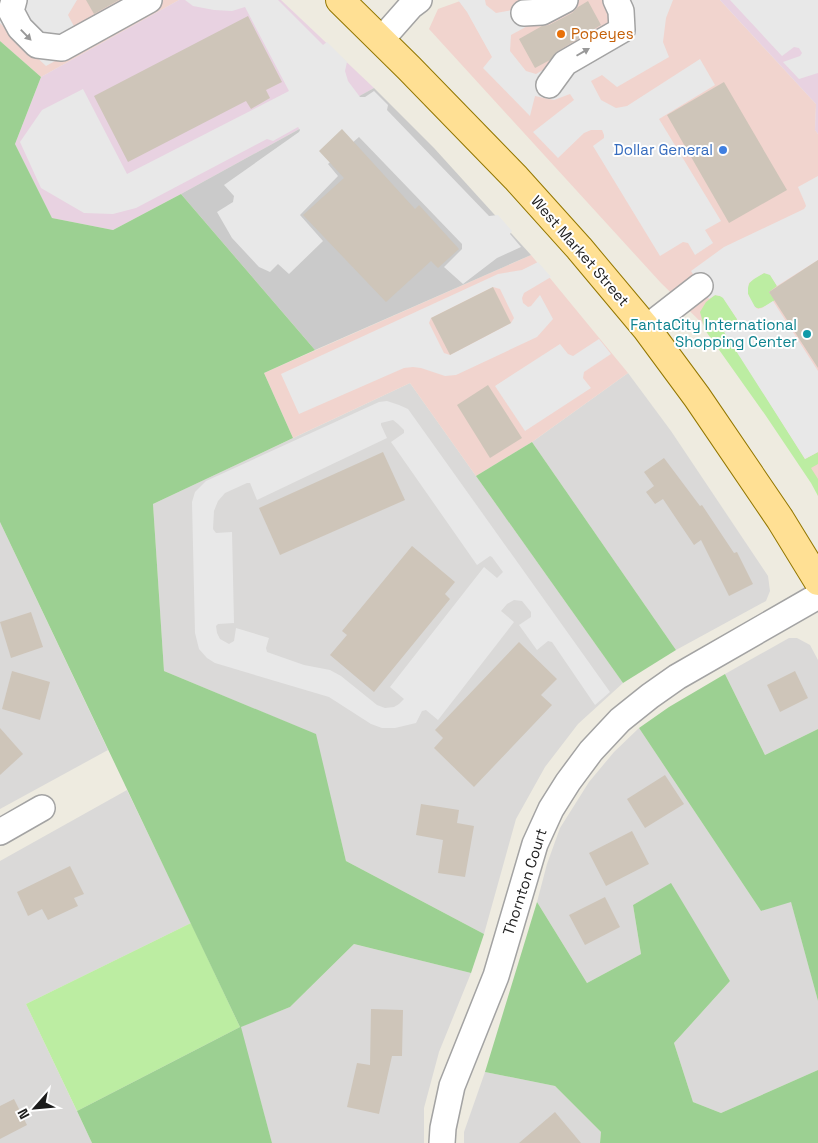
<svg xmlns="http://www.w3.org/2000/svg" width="818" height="1143" viewBox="0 0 818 1143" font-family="'Space Grotesk',sans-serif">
<rect width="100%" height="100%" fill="#eeebe0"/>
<g fill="#dad9d8">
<polygon points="628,373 671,431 768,576 770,591 766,601 676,650 532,442"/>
<polygon points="410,383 623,683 578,724 545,767 516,819 484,934 346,861 315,734 164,671 153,504"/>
<polygon points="0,522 108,750 0,809"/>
<polygon points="789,638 797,638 810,645 818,660 818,729 765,755 725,674"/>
<polygon points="639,728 761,911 791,901 818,1001 818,1070 721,1113 693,1102 674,1043 730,981 671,884 633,905 641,954 587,983 537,902 547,864 560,828 589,782 614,752"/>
<polygon points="127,790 191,923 26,1004 92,1143 0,1143 0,861"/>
<polygon points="354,944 471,973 439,1052 424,1108 424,1143 272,1143 240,1027 290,1007"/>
<polygon points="485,1072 555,1086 601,1132 600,1143 464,1143 464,1132"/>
</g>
<g fill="#f1d4ce">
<polygon points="0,0 179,0 41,77 0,41"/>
<polygon points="463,0 720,0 816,104 815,130 818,134 818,490 707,328 661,283 429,29 438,9"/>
<polygon points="531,255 628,373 532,442 476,476 410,383 293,438 264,373"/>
</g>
<g fill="#e8d2e1">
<polygon points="179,0 281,0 374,88 181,194 113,230 52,218 15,144 41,77"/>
<polygon points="720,0 818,0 818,134 815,130 816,104"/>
</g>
<polygon fill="#cacaca" points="374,88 434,148 531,255 315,350 181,194"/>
<g fill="#bceda2">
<path d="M764,273l6,1 7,12 -8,6 6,8c-4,3 -10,7 -15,8 -8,2 -14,-15 -12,-22 3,-7 10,-10 16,-13z"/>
<path d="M715,295l5,1 3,1 14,22c-1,7 -7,9 -12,13l80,127 13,-7v12l-7,4 7,11v17l-7,-13 -45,-67 -61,-86 -5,-18 6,-10z"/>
<polygon points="191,923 240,1027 77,1111 26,1004"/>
</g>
<g fill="#9cd092">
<polygon points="0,41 41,77 15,144 52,218 113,230 181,194 315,350 264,373 293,438 153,504 164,671 316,734 346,861 484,934 471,973 354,944 290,1007 241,1027 272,1143 92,1143 77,1111 240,1027 0,522"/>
<polygon points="532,442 676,650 623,683 476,476"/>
<polygon points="725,674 765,755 818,729 818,1001 791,902 761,911 639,728 669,707"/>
<polygon points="671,883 730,981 674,1043 693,1102 721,1113 818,1070 818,1143 600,1143 601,1132 555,1086 485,1072 537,902 587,983 641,954 633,905"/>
</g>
<g fill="#e8e8e8" fill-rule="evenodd">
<polygon points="0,0 77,0 68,15 84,45 46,66 0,23"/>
<polygon points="185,0 278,0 323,45 327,42 347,62 345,71 348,81 360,97 365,97 374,91 388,105 387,110 489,216 498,215 512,231 510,234 521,247 497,258 463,284 444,267 462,249 462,244 359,137 328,164 338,176 300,215 323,241 289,274 278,264 270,272 259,267 232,238 217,212 233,202 234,196 224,185 299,132 300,130 298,127 273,141 267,139 136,208 113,214 84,213 41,188 20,142 42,110 83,89 127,174 289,91 245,7 232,11 214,10 193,6"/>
<polygon points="458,0 485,0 486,5 496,13 512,10 530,0 575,0 511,35 510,51 526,71 536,74 607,33 615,22 604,0 673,0 666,18 663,42 669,57 617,87 602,75 591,81 601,100 616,108 627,106 700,59 715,85 659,119 721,221 705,230 713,243 695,255 688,243 683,242 660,256 593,146 604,138 604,135 602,130 591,130 584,133 558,158 533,132 574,100 570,94 554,100 535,96 530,116 483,68 492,57 467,12"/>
<polygon points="730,0 818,0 818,73 799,79 783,62 800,56 802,53 799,48 794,47 782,56"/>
<polygon points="818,176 818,260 777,286 770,275 764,273 754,279 749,283 748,288 748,294 755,307 758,309 762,308 773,301 818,371 818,452 805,459 724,332 734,325 737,322 737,319 723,298 720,296 715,295 709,299 691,271 724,247 804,209 806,206 805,203 798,187"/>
<path d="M538,262l13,15 -27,16 -2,5 1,5 5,4 3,-1 9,-11 13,24 -16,18 -81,38 -11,1 -24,-8 -8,-1 -9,1 -105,46 -18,-40 217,-100 24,-4zM493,287l7,2 14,29 -3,5 -61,32 -6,-2 -15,-30 2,-5z"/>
<polygon points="599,339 611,354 584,372 583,378 591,388 525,431 495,386 560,344 568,354 573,356"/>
<path d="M387,401l12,4 9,4 202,283 -15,13 -43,-63 -4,-1 -11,9 -18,-25 12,-8v-5l-9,-11 -8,-1 -7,4 -6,7 13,11 -76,98 -12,-10 -4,1 -6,12 -21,5h-13l-11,-4 -42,-27 -114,-34 -8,-5 -8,-9 -4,-16 -3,-131 3,-10 11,-11 173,-79zM393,420l5,4 6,6v3l-13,9 86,123 13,-9 2,1 11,15 -6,6 -13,-11 -94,120 14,12 -5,5 -5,3 -9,1 -8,-3 -36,-29 -11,-6 -26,-5 -37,-13 -1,-4 3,-10 -33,-10 -2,13 -5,3 -9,-5 -3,-6 -1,-7 2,-2 16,-1 -2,-91 -16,1 -3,-4 1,-18 4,-10 7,-8 22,-10h3l7,17 130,-62 -6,-13v-2z"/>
</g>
<g fill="#cec5b9">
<polygon points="86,0 119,0 94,14"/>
<polygon points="588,1 601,25 558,51 550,60 535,68 519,39 542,26 549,25 572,13 578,7"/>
<polygon points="248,16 282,82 266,90 270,98 251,109 246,101 128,162 94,96"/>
<polygon points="724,82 787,190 729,223 667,115"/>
<polygon points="342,129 415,209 419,205 459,249 438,268 431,261 386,302 303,215 344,178 319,151"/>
<polygon points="818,260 818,368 769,292"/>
<polygon points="493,287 511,323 450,355 431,318"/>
<polygon points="488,385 522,438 490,458 457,405"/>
<polygon points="383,452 405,500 280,555 259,508"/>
<polygon points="664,458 700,506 702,505 734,553 737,552 753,584 729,596 701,540 694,545 663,499 655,504 646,492 654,486 644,472"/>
<polygon points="412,546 455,582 445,594 450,599 374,692 330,655 347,635 342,631"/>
<polygon points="31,612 43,647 11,658 0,622"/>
<polygon points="519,642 557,679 541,695 552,705 474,787 434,748 443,738 435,730"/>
<polygon points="12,671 50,682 40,720 2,709"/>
<polygon points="795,671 808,698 780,712 767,685"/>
<polygon points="0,728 23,754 0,775"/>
<polygon points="665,775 684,804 645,828 627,799"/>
<polygon points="421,804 459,810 457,823 474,826 465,877 438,873 443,840 416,835"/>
<polygon points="632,831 649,864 606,886 589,853"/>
<polygon points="70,866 84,894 74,898 78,906 48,920 42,909 28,916 17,892"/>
<polygon points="605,897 620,927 585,945 569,915"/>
<polygon points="371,1009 403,1010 402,1056 392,1056 379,1114 347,1107 357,1063 370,1065"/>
<polygon points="14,1099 27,1125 0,1139 0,1106"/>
<polygon points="555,1112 581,1143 519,1143"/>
</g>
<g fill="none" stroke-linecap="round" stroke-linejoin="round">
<defs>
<g id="minor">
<polyline points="14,0 11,11 20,28 37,45 62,48 149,0"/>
<polyline points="524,13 542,12 565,0"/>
<polyline points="381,40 411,6 419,0"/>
<polyline points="549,85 565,63 622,30 621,11 616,0"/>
<polyline points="646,328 700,286"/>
<polyline points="0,832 42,808"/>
<polyline points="442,1143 443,1128 452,1086 496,976 535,844 551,809 568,782 591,751 620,720 650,696 677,677 818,596"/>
</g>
<polyline id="major" points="340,0 409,68 516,178 579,248 646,328 697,397 780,519 818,581"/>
</defs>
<use href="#minor" stroke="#a3a3a3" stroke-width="28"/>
<use href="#major" stroke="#937700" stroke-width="30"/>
<use href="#minor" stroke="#fff" stroke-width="25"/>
<use href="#major" stroke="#ffe094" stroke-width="28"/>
</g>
<defs><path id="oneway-solid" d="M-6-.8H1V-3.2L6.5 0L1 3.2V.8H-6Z" transform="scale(1.25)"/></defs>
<g fill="#999">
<use href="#oneway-solid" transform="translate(26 35) rotate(46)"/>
<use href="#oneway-solid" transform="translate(583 52) rotate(-30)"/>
</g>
<circle fill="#e8710a" stroke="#fff" stroke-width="2" cx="561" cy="34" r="5"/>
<circle fill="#3f7fe0" stroke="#fff" stroke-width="2" cx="723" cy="150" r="5"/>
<circle fill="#0f9aa8" stroke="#fff" stroke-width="2" cx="807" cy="334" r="5"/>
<g text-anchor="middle" stroke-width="4" stroke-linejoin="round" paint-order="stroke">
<g font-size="15" fill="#c56008" stroke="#fff" text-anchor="start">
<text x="571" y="39">Popeyes</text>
</g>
<g font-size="15" fill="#366cbe" stroke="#fff" text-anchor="end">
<text x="713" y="155">Dollar General</text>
</g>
<g font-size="15" fill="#1c1c1c" stroke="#fff">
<text transform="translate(580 251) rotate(49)" y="5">West Market Street</text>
<text transform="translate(525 882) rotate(-72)" y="5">Thornton Court</text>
</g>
<g font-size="15" fill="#0d838f" stroke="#fff" text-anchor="end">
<text x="797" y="330">FantaCity International<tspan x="797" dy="17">Shopping Center</tspan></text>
</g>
</g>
<g transform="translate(35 1108) rotate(243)" stroke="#ffffff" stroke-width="4" paint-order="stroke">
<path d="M0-4L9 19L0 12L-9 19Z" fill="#1c1c1c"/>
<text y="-8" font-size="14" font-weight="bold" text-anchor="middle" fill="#1c1c1c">N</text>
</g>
</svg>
